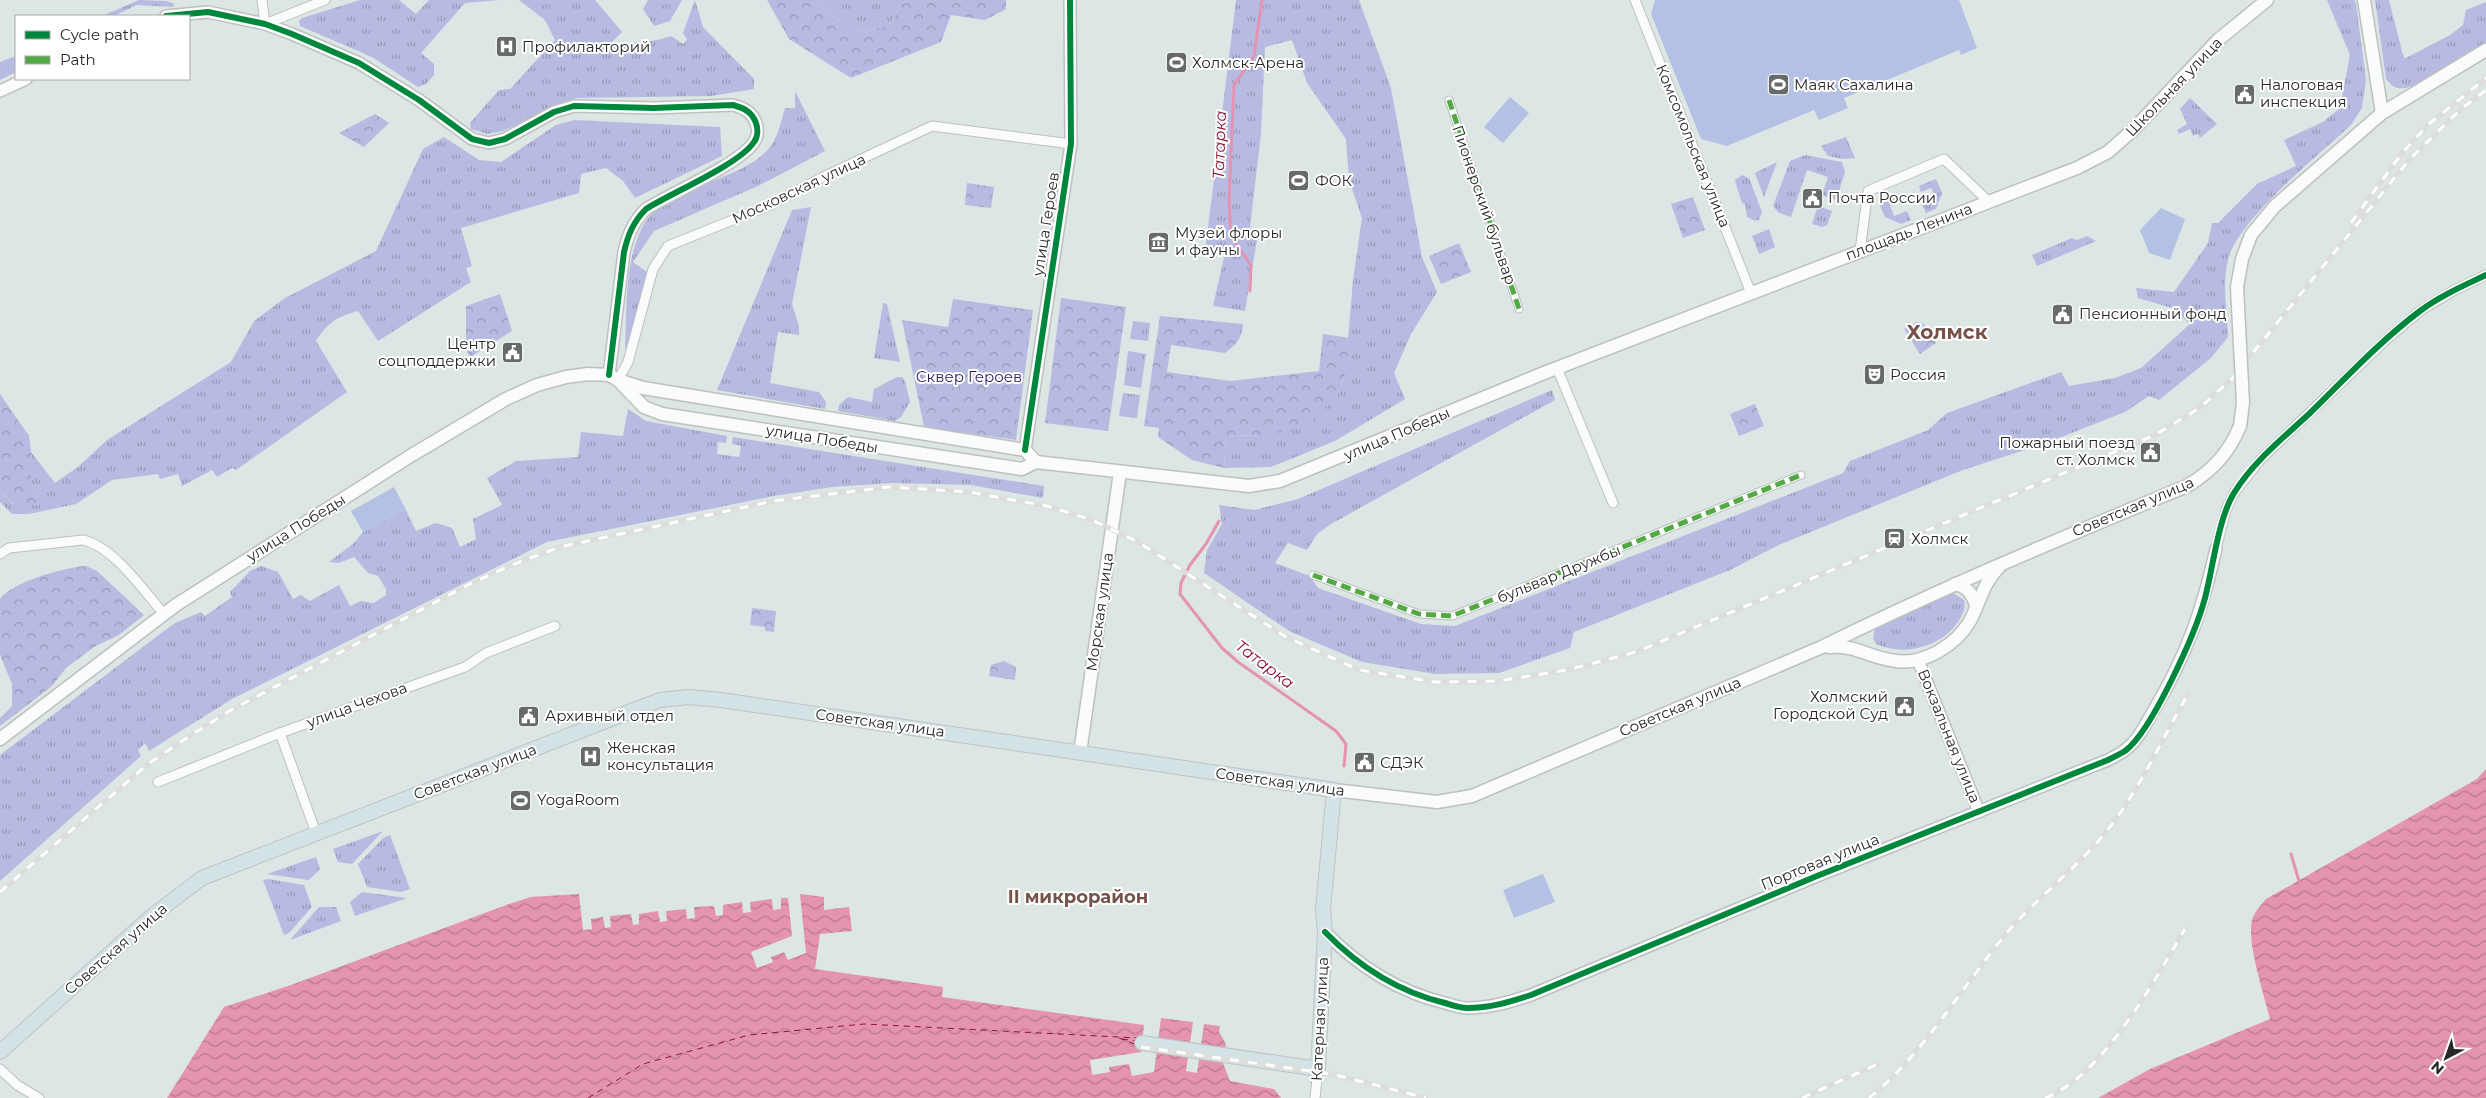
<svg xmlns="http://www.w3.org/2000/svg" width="2486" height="1098" viewBox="0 0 2486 1098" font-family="Montserrat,sans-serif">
<defs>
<pattern id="grass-tufts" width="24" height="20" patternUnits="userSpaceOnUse" patternTransform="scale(1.25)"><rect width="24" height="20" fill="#b8bbe1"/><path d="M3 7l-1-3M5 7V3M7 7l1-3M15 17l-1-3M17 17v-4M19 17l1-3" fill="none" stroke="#9698b6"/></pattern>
<pattern id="forest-crowns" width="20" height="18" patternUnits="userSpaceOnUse" patternTransform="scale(1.25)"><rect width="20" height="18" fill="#b8bbe1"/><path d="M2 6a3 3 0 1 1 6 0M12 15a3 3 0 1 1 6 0" fill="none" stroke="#9698b6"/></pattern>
<pattern id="water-waves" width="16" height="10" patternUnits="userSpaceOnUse" patternTransform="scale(1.25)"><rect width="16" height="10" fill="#e493b0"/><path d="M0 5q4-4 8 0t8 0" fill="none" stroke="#b9788f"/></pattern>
</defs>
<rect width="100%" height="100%" fill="#dce6e4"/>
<g fill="url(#grass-tufts)">
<polygon points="139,0 166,1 174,4 173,7 137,5 114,16 102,16"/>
<polygon points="360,0 399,0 416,14 429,0 500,0 465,3 421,53 434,64 434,75 426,84 418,87 372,57 300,26 299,21 302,18"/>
<path d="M519,0h76l27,32 -11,11 3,3c21,-6 36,-2 57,-10l12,8 4,-4 -4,-7 12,-33 8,27 51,52v10l-43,7 -135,2 -73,33 -16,3 -16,-5 -1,-6 29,-33 11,-1 45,-49 -10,-20z"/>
<polygon points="648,0 682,0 670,21 654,26 643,9"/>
<polygon points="817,0 905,0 888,26 856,32 823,9"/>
<polygon points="1236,0 1359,0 1391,88 1422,257 1437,292 1411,334 1394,373 1405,399 1335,441 1271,467 1224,468 1226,435 1269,436 1336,397 1345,375 1353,280 1362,218 1349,180 1346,139 1307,83 1292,40 1265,47 1261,134 1250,227 1257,240 1245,311 1213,306 1225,253 1206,244"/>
<path d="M2327,0h27l2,3 10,77 -4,28 -11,17c-32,30 -114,95 -123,135 -6,24 -1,53 0,77l-17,21 -52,42 -10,-4 -24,16 -76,30 -86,28 -182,74 -51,26 -156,62 -4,16 -71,25 -64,1 -73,-12 -73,-31 -85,-58 3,-23 15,-26 -3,-19 35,5 44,-11 254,-109 3,10 -224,124 -14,10 -10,16 -19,-7 -13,20 35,13 8,12 103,36 34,2 388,-153 7,-12 78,-31 19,-17 114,-41 8,14 46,-8 26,-10 49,-44 -18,-16 -34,-10 -2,-10 38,4 34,-49 4,-20h6l39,-39 39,-18 -12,-26 39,-18 17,-14 10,-53z"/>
<path d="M2375,0h14l15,59 46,-24 13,-10 3,-15 20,-8v40c-19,12 -68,50 -88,46 -6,-1 -8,-5 -12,-9z"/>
<polygon points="16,56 16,72 0,80 0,62"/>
<path d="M795,91l30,60 -67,35 -104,45 -21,31 14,10 -16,77 -4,2 -2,-3c2,-38 -1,-85 17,-120 22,-45 98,-44 128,-81 8,-10 11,-26 15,-39h10z"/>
<polygon points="2190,98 2217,124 2200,138 2198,134 2193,136 2190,129 2179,134 2177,130 2187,124 2180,109"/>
<path d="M574,120l146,7 2,29 -87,42 -12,-17 -17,-13 -25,6 -2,19 -118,35 11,38 -6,2 5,14 -93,59 -20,-30c-21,6 -30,11 -42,30l31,51 -111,78 -4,-2 -15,9 -5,-7 -30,16 -4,-12 -18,5 -2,-5 -46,6 -36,24 -47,10h-17l-12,-12v-11l13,13 28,-4 -10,-18v-30l24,31 24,-17 28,-26 124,-78 23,-41 31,-23 91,-47 47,-102 21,-12 35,23 22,2 55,-37z"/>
<polygon points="1846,137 1855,158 1843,159 1828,156 1821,146"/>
<polygon points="1805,155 1842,162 1845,172 1836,200 1822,195 1828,177 1807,170 1791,217 1779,213 1773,206 1790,161"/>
<polygon points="1777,162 1764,197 1755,173"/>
<path d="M1742,175l7,3 13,34 -3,8 -4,1 -8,-4 -2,-13 -3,-1c-1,-4 -7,-21 -7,-23z"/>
<polygon points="1936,179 1942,193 1936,209 1926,213 1922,204 1936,198 1931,188 1921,192 1919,186"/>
<polygon points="1896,196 1898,202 1890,205 1894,216 1907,211 1911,220 1901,224 1885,217 1879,203"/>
<polygon points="1818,206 1832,211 1827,225 1822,227 1812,224"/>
<polygon points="811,207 792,304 799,326 799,335 778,332 770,383 819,392 826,402 825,409 717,390 792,210"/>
<polygon points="1769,229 1775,247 1759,254 1752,236"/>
<polygon points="2087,236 2096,241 2037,266 2032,255 2072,238 2077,240"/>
<polygon points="883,303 887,304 900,362 874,358"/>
<polygon points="1133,321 1150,323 1148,341 1130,339"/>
<polygon points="1128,351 1146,354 1141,388 1124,385"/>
<polygon points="897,377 902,377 905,381 910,402 901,417 895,421 838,411 839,405 848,397 872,402 874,389"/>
<polygon points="1123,393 1140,395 1137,418 1119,416"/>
<polygon points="628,409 646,421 727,436 726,443 718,442 717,454 739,457 741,446 732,444 733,437 1044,486 1043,498 971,485 892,483 832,487 774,496 547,542 232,699 149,751 145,743 138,750 141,756 0,881 0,755 164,631 175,623 201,612 205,616 232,597 230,592 250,571 261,566 278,572 293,599 301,595 310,601 339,585 350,606 361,601 374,603 386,595 386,589 378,576 368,573 354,557 339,563 329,562 353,544 363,532 405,508 416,531 436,523 452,528 460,547 476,539 473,519 502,505 487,478 516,461 578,457 581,432 623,436"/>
<path d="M1953,593l11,7c2,9 -1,14 -6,22 -17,25 -54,35 -82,22l-3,-5 2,-11z"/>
<polygon points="383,831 352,864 338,862 333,849"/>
<polygon points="390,835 410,889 401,892 367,887 358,864 383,838"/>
<polygon points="316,857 320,869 309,880 267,874"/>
<polygon points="268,879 304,885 312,907 289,933 284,935 263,880"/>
<polygon points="362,892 407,898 355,916 350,902"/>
<polygon points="319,907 336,907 341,921 290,940"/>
</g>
<g fill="url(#forest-crowns)">
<polygon points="767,0 817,0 823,9 856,32 888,26 905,0 1006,0 1006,9 985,20 951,15 941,42 851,78 789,39"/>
<polygon points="375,114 389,123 364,147 339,133"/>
<polygon points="967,183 994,187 991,208 965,205"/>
<polygon points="1693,197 1705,230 1683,238 1671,204"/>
<polygon points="1459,243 1471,272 1441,284 1429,256"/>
<polygon points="500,294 512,331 470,357 466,349 466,306"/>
<polygon points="1061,298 1126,307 1108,431 1045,423"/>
<polygon points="953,299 1033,310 1016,440 924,427 902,320 948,327"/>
<path d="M1160,316l83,8c-1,14 -7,21 -18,29l-54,-8 -4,27 63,9 89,-10 4,-37 27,4 -5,37 -9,22 -24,24 -43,15 -43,-1 -2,33 -32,-8 -34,-23 1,-9 -15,-2z"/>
<polygon points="1916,322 1923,323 1936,343 1920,354 1904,329"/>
<polygon points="0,394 29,436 31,452 31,482 41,500 38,505 16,506 0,491"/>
<polygon points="1755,404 1764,426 1739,436 1730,414"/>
<path d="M86,566l11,5 47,44 -25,20 -25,12 -28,21 -14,18 -52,40v-8l12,-12v-22l-12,-29v-56c12,-17 65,-32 86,-33z"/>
<polygon points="752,608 776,611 774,632 765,631 765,627 750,625"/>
<polygon points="1004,661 1016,667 1015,680 989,676 991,665"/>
</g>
<g fill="#b4c1e5">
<polygon points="1655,0 1959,0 1977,48 1961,55 1959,50 1844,98 1848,108 1819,120 1814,110 1727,146 1701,139 1651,14"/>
<polygon points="1510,97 1529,113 1503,143 1484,127"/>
<polygon points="2161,208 2185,219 2170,260 2149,253 2140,230"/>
<polygon points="394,487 405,508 363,532 351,511"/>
<polygon points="1543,874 1555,902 1514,918 1503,890"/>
</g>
<g fill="url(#water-waves)">
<path d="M2486,769v329h-388l52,-29 120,-50c-5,-22 -27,-85 -16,-104 3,-6 8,-11 12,-16l211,-120z"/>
<polygon points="579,894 583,930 592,929 591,919 603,917 605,928 611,927 610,916 631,914 633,925 639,924 639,914 658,911 660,922 667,921 666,911 686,909 687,919 695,918 694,907 714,906 716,916 723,915 723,905 742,902 743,913 751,912 750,902 772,899 773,910 781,909 781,898 788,898 792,936 751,952 757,968 773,962 771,957 784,952 788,960 806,953 800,894 824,897 824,910 849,907 852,931 820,934 815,969 943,987 942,997 1144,1025 1141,1052 1090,1060 1092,1075 1110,1072 1109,1067 1129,1064 1132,1076 1154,1072 1161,1018 1193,1022 1186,1071 1197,1073 1204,1024 1220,1026 1219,1032 1226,1044 1223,1063 1230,1081 1274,1089 1281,1098 167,1098 224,1007 291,985 509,904 531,897"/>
</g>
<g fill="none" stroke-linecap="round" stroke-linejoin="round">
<g stroke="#e493b0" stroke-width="3">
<polyline points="1250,291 1251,265 1231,237 1229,200 1234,85 1254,56 1262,0"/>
<polyline points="1219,521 1206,544 1190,565 1181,583 1180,594 1222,648 1238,662 1336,731 1346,744 1344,766"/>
<polyline points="2291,854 2299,881"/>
</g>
<g stroke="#8f1336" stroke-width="1" stroke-dasharray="6 5" stroke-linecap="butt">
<polyline points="1119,1038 1137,1045"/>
<polyline points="1122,1039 1135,1041"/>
<polyline points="588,1098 643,1064 749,1035 864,1024 1138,1038"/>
</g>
<defs>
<g id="pedestrian">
<polyline points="1449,100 1519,309"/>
<polyline points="1313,575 1419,614 1452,616 1801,475"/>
</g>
<g id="minor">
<polyline points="262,0 265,24 325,0"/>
<polyline points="1635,0 1751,293"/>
<polyline points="1860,251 1868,191 1944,159 1988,201"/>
<polyline points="1557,368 1613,503"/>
<polyline points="618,380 628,362 653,269 668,246 770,205 823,177 932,126 1071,144"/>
<polyline points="2216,549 2226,510 2234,493 2261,459 2387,339 2420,311 2453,291 2486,275"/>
<path d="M0,554l9,-6 74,-8c31,7 60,50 81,74"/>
<polyline points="280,733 316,833"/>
<polyline points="158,782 280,733 465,667 486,653 555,626"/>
<polyline points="0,1069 17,1085 39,1098"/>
<polyline points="1315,1098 1318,1069"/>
</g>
<g id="tertiary">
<path d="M166,16l42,-4 57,12 27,10 67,29 60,37 53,39 17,4 16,-4 49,-27 20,-6 80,2 79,-3c11,3 19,7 23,18 2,6 2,14 -2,19 -14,22 -83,51 -108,67 -13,13 -18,26 -22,43l-15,123"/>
<polyline points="0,91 26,79"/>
<polyline points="1025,450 1071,144 1070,0"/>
<polyline points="1918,660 1979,812"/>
<path d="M1325,932c33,34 74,60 120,71 7,2 15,5 22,5 23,0 43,-6 64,-13l286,-119 291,-116c6,-3 12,-6 17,-10 13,-9 21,-27 29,-40 33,-56 48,-99 62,-161"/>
</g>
<g id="secondary">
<polyline points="2364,0 2382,113"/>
<polyline points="2237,287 2242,259 2251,235 2275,206 2382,113 2486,50"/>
<polyline points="618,380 644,407 662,414 1022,469 1036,462 1249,486 1280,481 1544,373 2077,168 2108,152 2133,130 2218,40 2267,0"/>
<path d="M1955,584c13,3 17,10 21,21"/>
<path d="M1829,647c29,-2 40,11 67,14 28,4 60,-16 74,-40 10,-19 13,-38 29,-54"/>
<polyline points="0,739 176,605 412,455 506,399 537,385 566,377 588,374 609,375 618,380 643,388 1025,450 1036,462"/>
<polyline points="1080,753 1120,472"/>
<path d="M1334,790l103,12 35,-6 350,-149c119,-59 242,-110 365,-161 25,-15 42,-33 53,-60"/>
</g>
<polyline id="primary" points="0,1052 152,916 202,878 660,700 689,697 721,700 1334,790 1323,910 1325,932 1318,1069 1142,1043"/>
</defs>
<use href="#pedestrian" stroke="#bec0bf" stroke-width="9"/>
<use href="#minor" stroke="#bec0bf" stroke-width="11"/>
<use href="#tertiary" stroke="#bec0bf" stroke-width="14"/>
<use href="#secondary" stroke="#bec0bf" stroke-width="15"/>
<use href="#primary" stroke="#bfc3c2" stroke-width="16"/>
<use href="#pedestrian" stroke="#fafbfb" stroke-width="7"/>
<use href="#minor" stroke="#fafbfb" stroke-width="9"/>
<use href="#tertiary" stroke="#fafbfb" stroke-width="11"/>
<use href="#secondary" stroke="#fafbfb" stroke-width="12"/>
<use href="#primary" stroke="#d3e2e4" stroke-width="14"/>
<defs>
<g id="rail">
<polyline points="2351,223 2402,153 2429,124 2486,78"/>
<polyline points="0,892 148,764 185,739 231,710 466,586 509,566 560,547 773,501 889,487 969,492 1047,506 1092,520 1138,542 1286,637 1359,670 1435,682 1498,681 1567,670 1636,652 2155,435 2198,409 2231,380 2409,160 2461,109 2486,90"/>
<polyline points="1141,1047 1332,1074 1426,1098"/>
<polyline points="1802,1098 1878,1064"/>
<path d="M1869,1098c52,-41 94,-112 136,-163 32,-38 73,-67 104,-107 32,-41 53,-89 79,-134"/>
<path d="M2045,1098c58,-22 109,-117 140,-169"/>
</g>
</defs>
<use href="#rail" stroke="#dddddc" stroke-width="5"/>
<use href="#rail" stroke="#fff" stroke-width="3" stroke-dasharray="9" stroke-linecap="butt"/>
<defs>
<polyline id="secondary-bridge" points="2237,287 2243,403 2240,426"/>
</defs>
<use href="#secondary-bridge" stroke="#bec0bf" stroke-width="15" stroke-linecap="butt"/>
<use href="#secondary-bridge" stroke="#fafbfb" stroke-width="12"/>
<g stroke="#53aa44" stroke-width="5" stroke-dasharray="10 5" stroke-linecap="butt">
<polyline points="1449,100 1519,309"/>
<polyline points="1313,575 1419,614 1452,616 1801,475"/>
</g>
<defs>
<g id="cycleway">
<path d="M166,16l42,-4 57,12 27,10 67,29 60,37 53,39 17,4 16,-4 49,-27 20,-6 80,2 79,-3c11,3 19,7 23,18 2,6 2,14 -2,19 -14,22 -83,51 -108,67 -13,13 -18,26 -22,43l-15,123"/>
<polyline points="1025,450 1071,144 1070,0"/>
<path d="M1325,932c33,34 74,60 120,71 7,2 15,5 22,5 23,0 43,-6 64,-13l286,-119 291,-116c6,-3 12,-6 17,-9 27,-20 71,-119 80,-153 8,-30 13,-79 29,-105 19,-31 49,-55 75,-79 36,-35 71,-73 111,-103 20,-15 43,-25 66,-36"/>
</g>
</defs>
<use href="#cycleway" stroke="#fff" stroke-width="9"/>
<use href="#cycleway" stroke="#00873e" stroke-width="6"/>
</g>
<defs>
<symbol id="hospital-square" viewBox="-11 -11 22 22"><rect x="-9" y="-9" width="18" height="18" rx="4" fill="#666a69" stroke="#fff"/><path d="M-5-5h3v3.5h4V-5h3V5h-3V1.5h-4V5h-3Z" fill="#fff"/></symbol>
<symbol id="stadium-square" viewBox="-11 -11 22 22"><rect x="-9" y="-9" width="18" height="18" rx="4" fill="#666a69" stroke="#fff"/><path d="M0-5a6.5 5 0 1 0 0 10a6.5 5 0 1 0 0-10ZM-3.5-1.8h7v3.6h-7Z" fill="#fff"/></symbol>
<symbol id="civic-square" viewBox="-11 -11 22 22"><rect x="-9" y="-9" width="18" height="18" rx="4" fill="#666a69" stroke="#fff"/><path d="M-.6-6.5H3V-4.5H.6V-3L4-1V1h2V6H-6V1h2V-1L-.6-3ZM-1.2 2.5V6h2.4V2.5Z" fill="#fff"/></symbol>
<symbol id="museum-square" viewBox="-11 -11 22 22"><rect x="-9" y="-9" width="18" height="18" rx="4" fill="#666a69" stroke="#fff"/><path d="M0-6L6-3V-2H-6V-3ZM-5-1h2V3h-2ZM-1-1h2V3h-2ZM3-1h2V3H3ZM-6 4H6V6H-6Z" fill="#fff"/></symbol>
<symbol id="theatre-square" viewBox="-11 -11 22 22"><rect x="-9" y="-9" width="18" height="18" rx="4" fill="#666a69" stroke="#fff"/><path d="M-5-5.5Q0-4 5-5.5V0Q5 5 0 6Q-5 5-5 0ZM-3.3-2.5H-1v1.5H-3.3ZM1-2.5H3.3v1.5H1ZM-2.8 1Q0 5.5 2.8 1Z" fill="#fff"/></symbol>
<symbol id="station-square" viewBox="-11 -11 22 22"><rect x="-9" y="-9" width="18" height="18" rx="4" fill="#666a69" stroke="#fff"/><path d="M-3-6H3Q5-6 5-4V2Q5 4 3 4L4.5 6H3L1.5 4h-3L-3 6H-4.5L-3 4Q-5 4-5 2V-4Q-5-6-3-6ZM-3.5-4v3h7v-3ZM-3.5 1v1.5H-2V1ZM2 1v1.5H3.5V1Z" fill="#fff"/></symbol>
</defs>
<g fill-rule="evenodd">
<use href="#hospital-square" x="494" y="34" width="25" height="25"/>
<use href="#stadium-square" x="1164" y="50" width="25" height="25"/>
<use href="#stadium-square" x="1766" y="72" width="25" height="25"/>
<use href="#civic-square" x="2232" y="82" width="25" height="25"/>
<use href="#stadium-square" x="1286" y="168" width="25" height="25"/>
<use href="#civic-square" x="1800" y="186" width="25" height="25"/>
<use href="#museum-square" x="1146" y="230" width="25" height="25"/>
<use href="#civic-square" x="2050" y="302" width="25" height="25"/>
<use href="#civic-square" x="500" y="340" width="25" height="25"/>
<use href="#theatre-square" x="1862" y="362" width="25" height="25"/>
<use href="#civic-square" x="2138" y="440" width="25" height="25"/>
<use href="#station-square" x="1882" y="526" width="25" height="25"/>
<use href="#civic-square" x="1892" y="694" width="25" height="25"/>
<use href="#civic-square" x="516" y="704" width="25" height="25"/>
<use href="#hospital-square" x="578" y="744" width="25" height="25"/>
<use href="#civic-square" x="1352" y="750" width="25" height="25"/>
<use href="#stadium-square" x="508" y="788" width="25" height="25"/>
</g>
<g text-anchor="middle" stroke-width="4" stroke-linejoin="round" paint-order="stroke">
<g font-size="15" fill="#272727" stroke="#fff" text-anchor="start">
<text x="522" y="52">Профилакторий</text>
<text x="1192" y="68">Холмск-Арена</text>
<text x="1794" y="90">Маяк Сахалина</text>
<text x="2260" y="90">Налоговая<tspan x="2260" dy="17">инспекция</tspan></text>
<text x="1315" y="186">ФОК</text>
<text x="1828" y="203">Почта России</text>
<text x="1175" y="238">Музей флоры<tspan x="1175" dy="17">и фауны</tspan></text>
<text x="2079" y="319">Пенсионный фонд</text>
<text x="496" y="349" text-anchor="end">Центр<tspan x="496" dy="17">соцподдержки</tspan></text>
<text x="1890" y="380">Россия</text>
<text x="2135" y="448" text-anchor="end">Пожарный поезд<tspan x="2135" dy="17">ст. Холмск</tspan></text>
<text x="1911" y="544">Холмск</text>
<text x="1888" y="702" text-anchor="end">Холмский<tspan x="1888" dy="17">Городской Суд</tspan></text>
<text x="545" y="721">Архивный отдел</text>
<text x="607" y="753">Женская<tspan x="607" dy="17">консультация</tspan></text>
<text x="1380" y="768">СДЭК</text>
<text x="537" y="805">YogaRoom</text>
</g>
<g font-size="15" fill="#272727" stroke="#fff">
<text transform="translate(2174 87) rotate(-46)" y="5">Школьная улица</text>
<text transform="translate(1693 146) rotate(68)" y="5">Комсомольская улица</text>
<text transform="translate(799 189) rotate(-25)" y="5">Московская улица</text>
<text transform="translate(1484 205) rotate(71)" y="5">Пионерский бульвар</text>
<text transform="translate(1046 224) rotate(-81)" y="5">улица Героев</text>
<text transform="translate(1909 232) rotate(-21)" y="5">площадь Ленина</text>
<text transform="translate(1397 434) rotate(-23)" y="5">улица Победы</text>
<text transform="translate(822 439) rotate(9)" y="5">улица Победы</text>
<text transform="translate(2133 507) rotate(-23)" y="5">Советская улица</text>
<text transform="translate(296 528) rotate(-32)" y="5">улица Победы</text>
<text transform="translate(1559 574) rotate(-22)" y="5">бульвар Дружбы</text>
<text transform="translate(1100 612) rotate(-82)" y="5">Морская улица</text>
<text transform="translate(357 705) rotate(-20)" y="5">улица Чехова</text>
<text transform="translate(1680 707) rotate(-23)" y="5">Советская улица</text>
<text transform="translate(880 723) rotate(8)" y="5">Советская улица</text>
<text transform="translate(1949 736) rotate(68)" y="5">Вокзальная улица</text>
<text transform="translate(475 772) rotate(-21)" y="5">Советская улица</text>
<text transform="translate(1280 782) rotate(8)" y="5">Советская улица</text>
<text transform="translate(1820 862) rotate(-22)" y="5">Портовая улица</text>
<text transform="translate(116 949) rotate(-41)" y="5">Советская улица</text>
<text transform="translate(1320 1019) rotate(-87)" y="5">Катерная улица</text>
</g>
<g font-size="15" fill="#281c5f" stroke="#fff">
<text x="969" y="382">Сквер Героев</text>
</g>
<g font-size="16" font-style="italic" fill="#8f1336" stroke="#fff">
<text transform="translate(1219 145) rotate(-88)" y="6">Татарка</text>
<text transform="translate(1265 664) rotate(37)" y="6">Татарка</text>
</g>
<g font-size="18" font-weight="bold" fill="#75534a" stroke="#fff">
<text x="1078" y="903">II микрорайон</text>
</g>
<g font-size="20" font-weight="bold" fill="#75534a" stroke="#fff">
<text x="1947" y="339">Холмск</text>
</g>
</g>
<rect x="15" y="15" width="175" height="65" fill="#ffffff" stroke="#a9a9a9"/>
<rect x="25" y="31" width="25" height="8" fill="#00873e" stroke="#a9a9a9"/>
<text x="60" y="40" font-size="15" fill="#272727">Cycle path</text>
<rect x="25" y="56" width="25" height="8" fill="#53aa44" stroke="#a9a9a9"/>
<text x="60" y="65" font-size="15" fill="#272727">Path</text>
<g transform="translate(2446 1058) rotate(221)" stroke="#ffffff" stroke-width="4" paint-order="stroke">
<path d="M0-4L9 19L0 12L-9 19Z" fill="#272727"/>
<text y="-8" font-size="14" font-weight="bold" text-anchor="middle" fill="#272727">N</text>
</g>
</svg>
